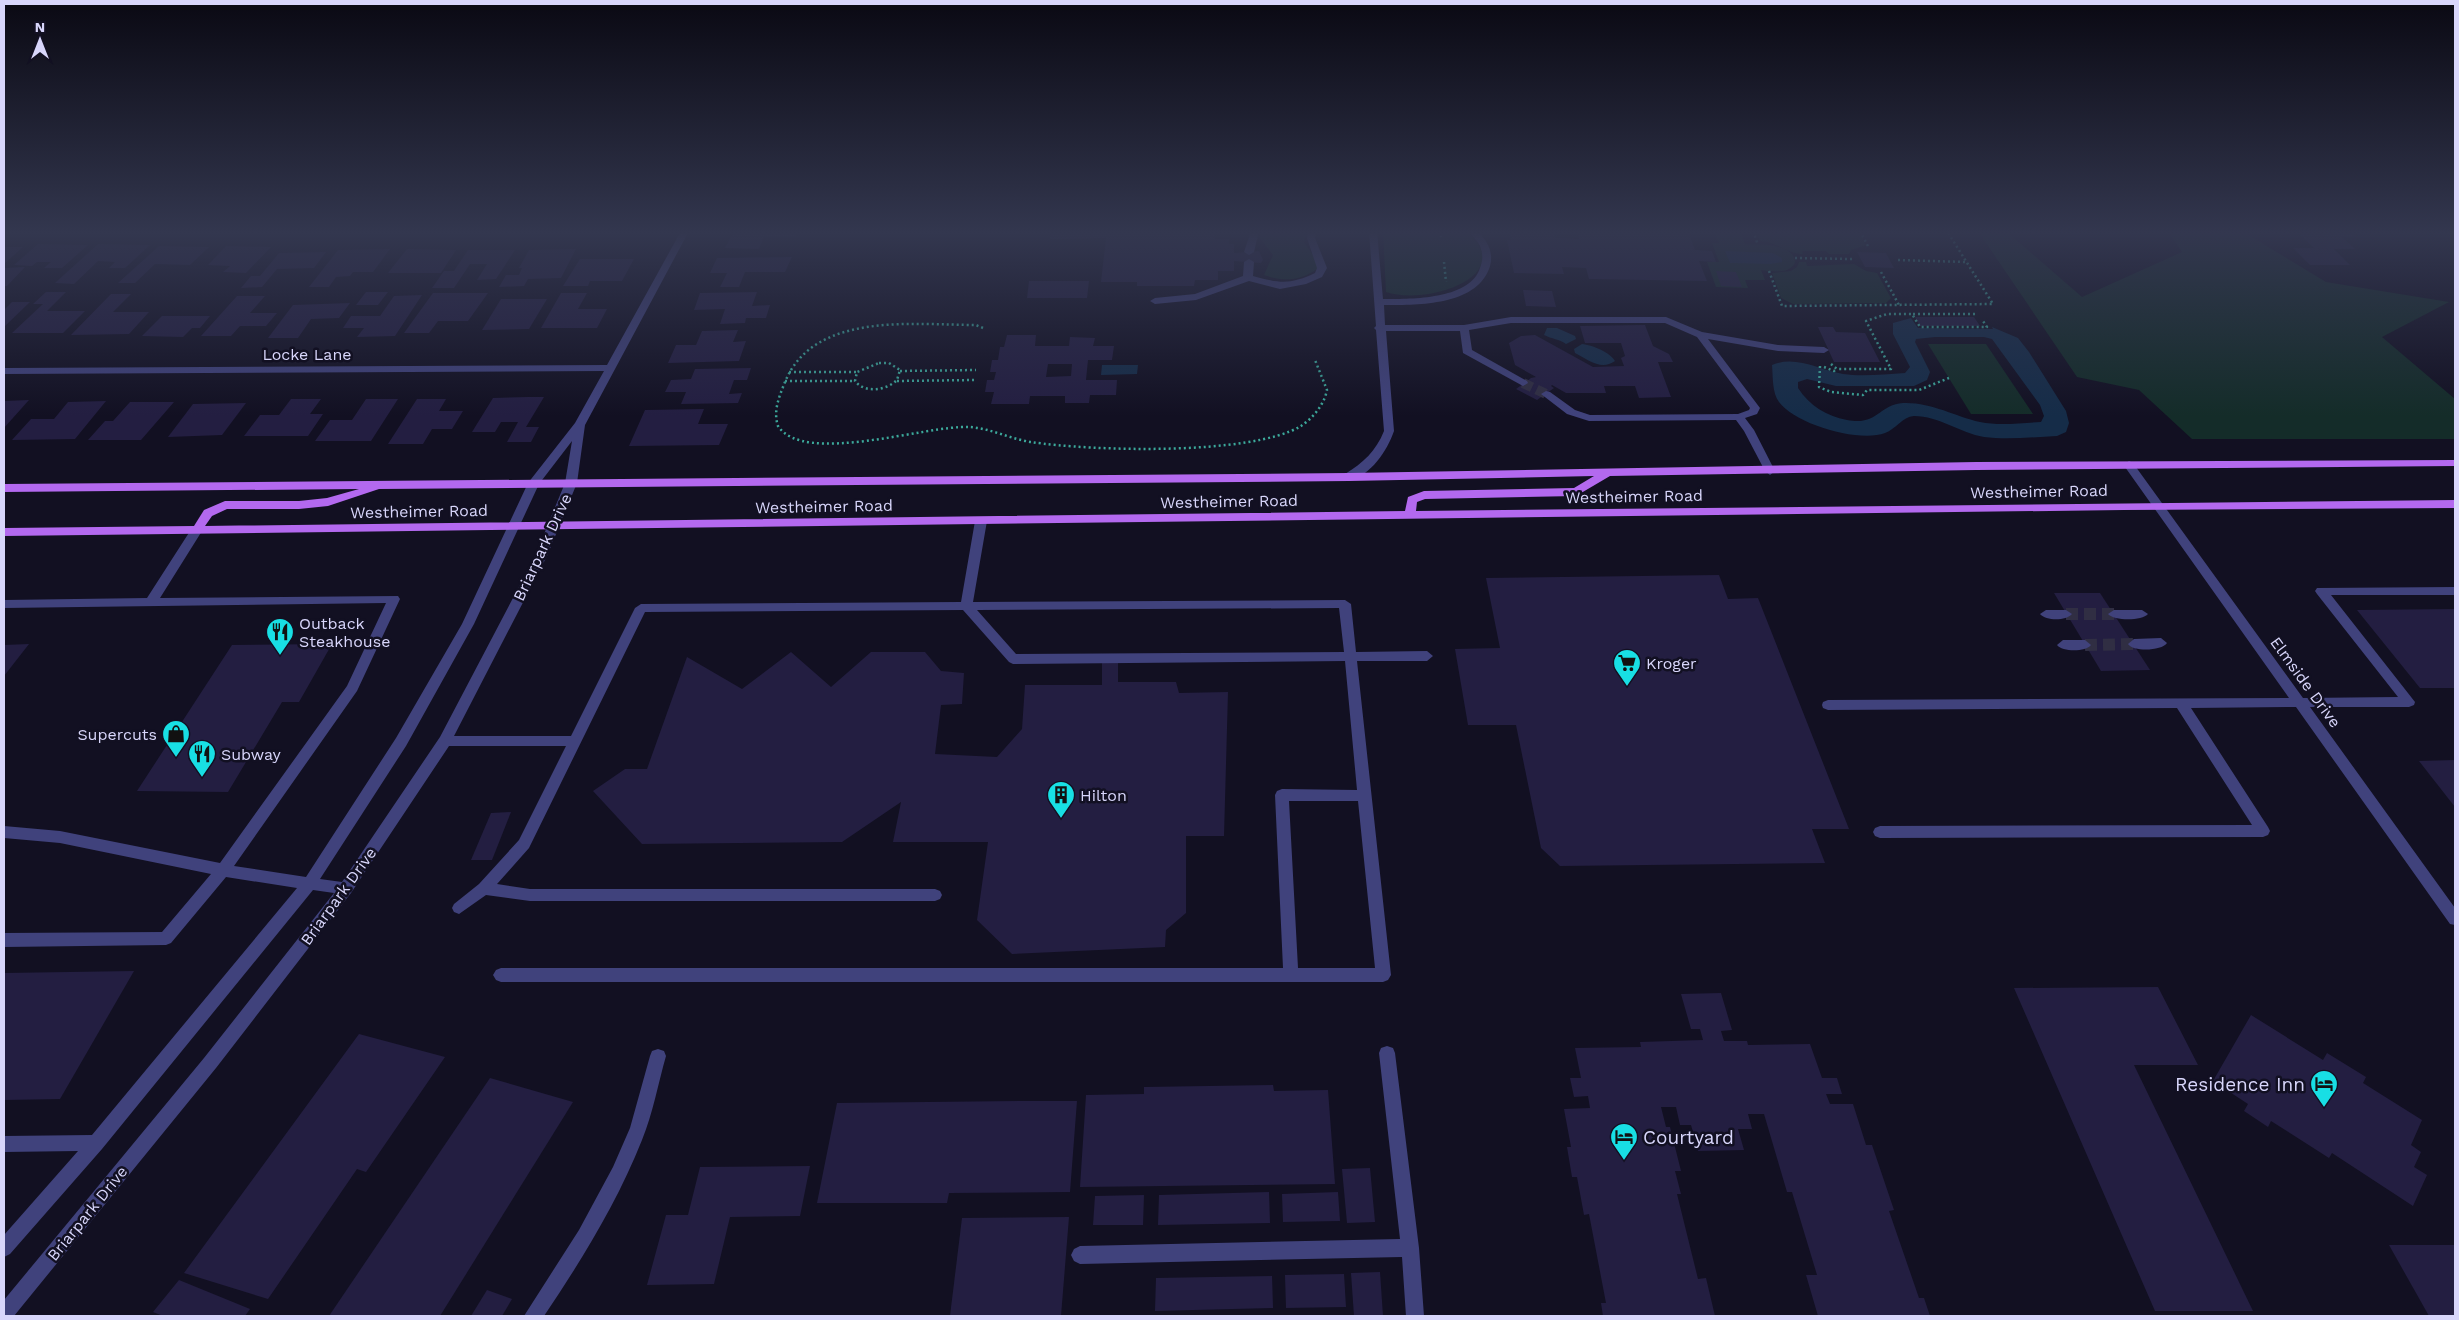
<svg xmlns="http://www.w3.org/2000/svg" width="2459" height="1320" viewBox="0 0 2459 1320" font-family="'Work Sans',sans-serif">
<rect width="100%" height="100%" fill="#121022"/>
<g fill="#142c29">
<path d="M1262,231h45l-3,11 13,19v8c-17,12 -33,13 -53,6l9,-20 -14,-18z"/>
<path d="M1383,231h83c54,45 -40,75 -80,61z"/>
<path d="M1707,231h33l5,13c13,1 50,-2 50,19 -7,12 -22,8 -34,7l4,10h-20l3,8 -32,-1 -9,-25h12l-7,-19h7l-4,-9z"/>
<path d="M1756,231h102l8,14 -15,5 -2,4h-20l-3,-3h-24l1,3c-15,0 -28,-13 -43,-13z"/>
<polygon points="1978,231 2006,231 2082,297 2182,252 2168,231 2242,231 2326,282 2449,302 2382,337 2455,399 2455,439 2192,439 2139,390 2077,377"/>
<polygon points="1799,262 1806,262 1807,266 1854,264 1866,271 1877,273 1891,298 1886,303 1793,304 1781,298 1772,273 1791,271 1797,267"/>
<polygon points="1928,344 1986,344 2033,414 1971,414"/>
</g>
<g fill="#152c48" fill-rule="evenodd">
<polygon points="1725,251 1773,253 1782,258 1782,262 1771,264 1730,263"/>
<path d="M1911,318l7,10 75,1 -1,-2 26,11 11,14 37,59 3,12 -3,9 -9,4c-24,1 -50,4 -73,1 -24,-4 -45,-21 -70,-21 -12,1 -18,13 -29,17 -26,10 -90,-9 -106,-31 -7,-9 -6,-26 -7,-37 24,-10 47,5 71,9 20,3 42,0 62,-1l5,-6 -17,-33v-11zM1935,337h49l8,2 48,66 4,11 -3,6c-19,1 -42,4 -61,0 -26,-6 -49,-20 -77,-19 -25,2 -25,23 -56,17 -21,-4 -37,-14 -49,-32v-6l9,-3 29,7h78l13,-6 3,-8 -15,-30 1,-3z"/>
<path d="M1547,328h10l18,8 1,3 -10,5c-7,-5 -14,-5 -22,-9z"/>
<path d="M1582,344c10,1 28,8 33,17 -14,10 -26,-1 -40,-8l-1,-4z"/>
<polygon points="1102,365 1138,365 1137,374 1101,375"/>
</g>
<g fill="#231e41" fill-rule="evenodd">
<polygon points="734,231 798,231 795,237 764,237 759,249 725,248"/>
<polygon points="1051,231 1211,231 1211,234 1214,234 1215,239 1229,239 1229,244 1234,244 1234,253 1259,251 1263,260 1261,263 1234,261 1234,271 1218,271 1218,280 1195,280 1194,286 1137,286 1137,282 1101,282 1106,238 1050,239"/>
<polygon points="1509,231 1554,232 1556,238 1579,239 1577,232 1688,231 1695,250 1712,251 1716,262 1699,261 1707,281 1589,279 1586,268 1562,267 1564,274 1514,273 1507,240 1511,240"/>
<polygon points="2296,231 2351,231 2357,237 2342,237 2355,249 2334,249 2350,265 2310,265 2293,248 2314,248"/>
<polygon points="38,244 88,245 62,268 44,268 51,262 37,262 32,266 14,265"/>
<polygon points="98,244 150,245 125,268 109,268 115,262 98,261 74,284 55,283"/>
<polygon points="159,246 209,247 190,265 155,264 135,283 118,283"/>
<polygon points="226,246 271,247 246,273 223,272 230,266 208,265"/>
<polygon points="4,247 23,247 4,264"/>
<polygon points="390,249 373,272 353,272 350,276 336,277 329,287 309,287 338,250"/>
<polygon points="407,249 456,250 441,273 388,273"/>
<polygon points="576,249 561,278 528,279 524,286 499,287 506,275 519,275 522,268 519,268 529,250"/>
<polygon points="468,250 515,250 496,279 477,280 487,264 470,264 454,288 432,288 444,271 454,271"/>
<polygon points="326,252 314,268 277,269 262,287 241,288 251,276 260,276 279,253"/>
<polygon points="1857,252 1886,253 1894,268 1865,267"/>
<polygon points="792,257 785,272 745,272 739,287 720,287 727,273 710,273 717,258"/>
<polygon points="580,259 634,259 622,281 590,281 588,286 563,286"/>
<polygon points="25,267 7,286 4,286 4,268"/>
<polygon points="1716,271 1736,272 1742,287 1721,286"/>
<polygon points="1029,281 1089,281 1087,298 1027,298"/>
<polygon points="1523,290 1552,291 1556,307 1526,306"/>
<polygon points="46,292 66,292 47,311 85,311 63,333 12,333 43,304 33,304"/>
<polygon points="366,292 388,292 378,305 356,305"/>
<polygon points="757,292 752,306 770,305 766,318 746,318 745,323 720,324 725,309 694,310 700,293"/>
<polygon points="433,293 488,293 468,321 438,321 429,333 404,333"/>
<polygon points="561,293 587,293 578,309 607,309 597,328 541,328"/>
<polygon points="111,294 131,294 113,312 149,312 129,334 71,335"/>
<polygon points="422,295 395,336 357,337 364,328 343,328 351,316 380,316 394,296"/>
<polygon points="237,296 265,296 250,313 277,313 266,326 240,326 231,336 201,336"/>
<polygon points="501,299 547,299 529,329 482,330"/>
<polygon points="12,302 30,302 4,327 4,310"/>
<polygon points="350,303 339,318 311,319 298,338 268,338 293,305"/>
<polygon points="162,316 210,316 200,328 192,328 183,337 142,336"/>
<polygon points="1915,317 1974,317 1980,326 1920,326"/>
<polygon points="1645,325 1653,346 1669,354 1673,362 1658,362 1671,397 1639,398 1635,386 1604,386 1606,393 1566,393 1552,385 1551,386 1554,388 1537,400 1516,389 1531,378 1536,377 1515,365 1509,343 1521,336 1535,335 1593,367 1624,366 1621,358 1625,356 1621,343 1585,343 1580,326"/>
<polygon points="1818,327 1833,327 1836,332 1865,333 1880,362 1834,362"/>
<polygon points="738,330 733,342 746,341 739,361 668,363 676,345 696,345 702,331"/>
<path d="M1007,335h29l-1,11h34l1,-9 25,1 -2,8h21l-2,14h-24l-2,20h31l-1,15h-26l-1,8h-24v-7h-35l-1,8h-38l3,-12h-9l2,-12h7l2,-8h-6l2,-12h6l2,-13h4zM1048,364h24l-1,12 -25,1z"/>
<polygon points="751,368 747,380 734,380 729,394 742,393 738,403 681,404 686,392 665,392 671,380 691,379 695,369"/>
<polygon points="528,397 544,397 526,427 539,427 531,442 507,442 518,422 501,422 495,432 472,432 493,398"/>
<polygon points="291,399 321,399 310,414 323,414 308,436 244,436 260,415 279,415"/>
<polygon points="366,399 398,399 371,441 315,441 330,420 352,420"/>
<polygon points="417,399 446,399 439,411 463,411 452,429 432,429 423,444 388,444"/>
<polygon points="29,400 4,428 4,401"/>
<polygon points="106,401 75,439 12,440 31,419 54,419 68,402"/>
<polygon points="130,402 174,402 141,440 88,440 105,421 113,421"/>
<polygon points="246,403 222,435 168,437 193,404"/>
<polygon points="704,409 698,424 728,424 719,445 629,446 645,410"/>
<polygon points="1719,575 1728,599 1758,598 1849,829 1812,829 1825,863 1560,866 1541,848 1516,725 1468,725 1455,649 1500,648 1486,578"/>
<polygon points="2054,593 2100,593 2150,670 2101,671"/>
<polygon points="2455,609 2455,688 2420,688 2357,610"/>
<polygon points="29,644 4,676 4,645"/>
<polygon points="332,644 299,702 282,702 228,792 137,791 232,645"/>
<polygon points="791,652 831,687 871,652 925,652 941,671 964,673 962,704 941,705 935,754 997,757 1022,729 1025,685 1102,685 1102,663 1118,663 1118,682 1176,682 1179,693 1228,692 1224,836 1186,836 1186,913 1166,930 1165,947 1012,954 977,920 988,842 893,842 901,802 842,842 642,844 593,791 625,769 647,769 687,657 742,689"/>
<polygon points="2455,760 2455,807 2419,761"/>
<polygon points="511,812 492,860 471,860 491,813"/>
<polygon points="134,971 60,1099 4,1100 4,973"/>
<polygon points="2158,987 2198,1065 2134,1065 2253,1311 2155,1311 2014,988"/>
<polygon points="1721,993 1732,1030 1721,1031 1724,1041 1747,1041 1748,1045 1810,1044 1822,1078 1837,1078 1842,1094 1826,1094 1830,1104 1853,1104 1866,1145 1872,1145 1894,1210 1889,1211 1919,1298 1924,1298 1930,1316 1818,1316 1806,1275 1817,1275 1792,1192 1787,1192 1764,1114 1748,1114 1752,1129 1738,1129 1744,1150 1698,1151 1691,1125 1680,1125 1676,1107 1661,1107 1666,1127 1670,1127 1681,1171 1675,1171 1681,1194 1677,1194 1698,1279 1706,1278 1715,1316 1603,1316 1601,1303 1606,1303 1589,1214 1584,1215 1577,1177 1572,1177 1567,1147 1571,1147 1564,1109 1590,1108 1588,1096 1574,1097 1570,1078 1581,1078 1575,1048 1641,1047 1640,1042 1703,1040 1700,1029 1691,1029 1681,994"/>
<polygon points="2251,1015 2323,1060 2327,1053 2366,1077 2363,1083 2422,1120 2411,1145 2421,1152 2414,1167 2427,1175 2413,1206 2332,1153 2329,1158 2271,1121 2268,1127 2244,1111 2248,1104 2213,1081"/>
<polygon points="359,1034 445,1057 366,1172 357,1169 268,1299 184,1273"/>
<polygon points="490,1078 573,1102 440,1316 329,1316"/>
<polygon points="1273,1085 1274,1091 1328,1090 1335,1184 1080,1187 1086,1095 1144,1094 1144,1087"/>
<polygon points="1021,1101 1077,1101 1070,1192 949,1193 947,1203 817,1203 837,1103"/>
<polygon points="810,1166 800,1216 730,1217 714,1284 647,1285 666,1215 688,1215 700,1167"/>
<polygon points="1370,1168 1375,1222 1347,1223 1342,1169"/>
<polygon points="1269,1192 1270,1223 1158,1225 1159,1195"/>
<polygon points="1338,1192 1340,1221 1283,1222 1282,1194"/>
<polygon points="1144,1195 1143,1225 1093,1225 1095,1196"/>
<polygon points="1069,1217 1061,1316 950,1316 962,1218"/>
<polygon points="2389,1245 2455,1245 2455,1316 2429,1316"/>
<polygon points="1380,1272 1383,1316 1354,1316 1351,1273"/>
<polygon points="1344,1274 1346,1307 1286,1308 1285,1275"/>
<polygon points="1272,1276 1273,1308 1155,1311 1156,1278"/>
<polygon points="179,1280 250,1309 245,1316 163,1316 153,1312"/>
<polygon points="487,1290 512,1299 502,1316 471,1316"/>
</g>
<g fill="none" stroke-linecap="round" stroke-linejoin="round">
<polyline stroke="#302e43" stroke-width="10" stroke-dasharray="10 5" stroke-linecap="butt" points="1523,383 1546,394"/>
<g stroke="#302e43" stroke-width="12" stroke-dasharray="12 6" stroke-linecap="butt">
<polyline points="2066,614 2114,614"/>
<polyline points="2085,645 2134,644"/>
</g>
<g stroke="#3ca99b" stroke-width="2.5" stroke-dasharray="2 3" stroke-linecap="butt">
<polyline points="1440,231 1441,237"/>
<polyline points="1753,231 1758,245"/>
<polyline points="1860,231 1869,248"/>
<polyline points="1795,258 1852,259"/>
<polyline points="1898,260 1966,262"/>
<polyline points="1444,262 1446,282"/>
<polyline points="1769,271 1782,306 1993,304 1947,231"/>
<polyline points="1881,272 1899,305"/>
<polyline points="1913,314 1976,314"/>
<path d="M983,328l-7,-3c-62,0 -162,-14 -191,57 -6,15 -12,29 -7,44 26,40 148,-1 191,1 21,1 41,12 62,15 59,9 220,14 270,-16 12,-8 23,-21 26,-36l-12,-30"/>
<path d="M879,363h10l11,7 -3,10c-10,10 -32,14 -42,1l2,-9z"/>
<polyline points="1831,364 1837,369 1891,369 1866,321 1887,314 1912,314 1920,327 1987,327 1983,321"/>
<polyline points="1820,366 1819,387 1831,392 1863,395 1867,390 1919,390 1949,378"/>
<polyline points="1824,367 1834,371 1837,369"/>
<polyline points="900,371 976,370"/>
<polyline points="789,372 857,372"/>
<polyline points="785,381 855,381"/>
<polyline points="897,381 975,380"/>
</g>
<g fill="#40427c" fill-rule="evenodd">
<path d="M681,231h8l-104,194 -8,58 -30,73 -93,180h117l64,-128 6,-4 320,-2 14,-81 6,-4 6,4 -14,81 372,-2 6,4 5,48 71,-1 6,5 -6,5h-70l34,314 -3,5 -5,2h-882l-5,-2 -3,-5 3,-5 5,-2h782l-8,-173 2,-4 5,-2 75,1 -12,-129 -332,3 -4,-2 -46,-52 -318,2 -116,236 -32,36 33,5h405l5,2 2,4 -2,4 -5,2h-405l-44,-6 -27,19 -5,-2 -2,-4 2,-4 25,-20 40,-44 47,-94h-117l-98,147 -135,175 -202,248h-10v-16l200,-242 130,-165 -21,-3 -211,259 -92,105 -6,3v-22l74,-84 -74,1v-16l88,-1 205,-247 -71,-11 -55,66 -5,2 -162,2v-14l158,-1 49,-58 -151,-31 -56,-5v-12l56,5 160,32 127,-177 39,-83 -382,5v-8l143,-2 45,-70 4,-1 6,4 -42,67 238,-2 2,3 -43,92 -123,175 72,11 90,-139 66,-114 66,-141 47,-60 29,-52 -600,3v-6l603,-3zM572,441l-7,42 -30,73 -95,181 -98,145 -22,-3 86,-133 68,-122 65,-140zM1339,608l5,44 -328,2 -39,-44zM1289,801h69l17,167h-77z"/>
<polygon points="1251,231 1259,231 1254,252 1249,255 1244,252"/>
<path d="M1308,231h8l-1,7 12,30 -5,9 -16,7 -26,5 -31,-8 -53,19 -41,4 -5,-3 5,-3 40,-4 48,-18 1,-14 5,-3 5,3 -1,14c26,7 37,9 62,-3l2,-5 -10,-30z"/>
<path d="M1369,231h8l6,68c27,0 87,1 97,-31 3,-8 3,-14 0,-22 -3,-6 -8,-10 -12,-15h9c10,9 17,21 13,35 -12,40 -72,39 -106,39l1,20h79l47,-8h155l36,15 76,13 46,2 5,3 -5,3 -46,-2 -70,-12 52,69 -3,6 -12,4 9,12 21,41 -5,4 -5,-4 -21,-40 -8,-11 -147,1 -22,-7 -26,-20 5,-3 4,1 25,18 15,5 148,-1 11,-4 1,-2 -53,-71 -32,-14h-154l-42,7 3,20 55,31 1,2 -5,3 -60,-33 -3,-22h-74l8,100c-7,20 -23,44 -45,50l-4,-1 -1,-3 1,-3c18,-11 31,-23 39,-43l-8,-101 -2,-2 2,-2z"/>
<polygon points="2129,461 2133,463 2303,698 2398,697 2317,594 2315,591 2317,588 2455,587 2455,595 2331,595 2415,702 2414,705 2409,707 2310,707 2455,908 2455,925 2450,924 2296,707 2191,708 2268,827 2270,831 2268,835 2263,837 1880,838 1875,836 1873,832 1875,828 1880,826 2252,825 2177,708 1828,710 1823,708 1822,705 1823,702 1828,700 2289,698 2125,467 2124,465"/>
<path d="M2046,610h20l6,4c-6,7 -26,7 -32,0z"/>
<path d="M2114,610h28l6,4c-6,7 -34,7 -40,0z"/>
<path d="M2161,638l6,5c-5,8 -34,9 -39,1l6,-5z"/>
<path d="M2063,640h22l6,5c-5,7 -29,7 -34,0z"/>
<polygon points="1387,1046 1393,1048 1395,1053 1419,1248 1424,1316 1406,1316 1402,1257 1080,1264 1074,1261 1071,1255 1074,1249 1080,1246 1400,1239 1379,1053 1381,1048"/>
<path d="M658,1049l6,2 2,5c-8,28 -13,57 -24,84 -25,63 -61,121 -98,176h-20l55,-86 34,-63 17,-39 20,-72 2,-5z"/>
</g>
<path fill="#b369ef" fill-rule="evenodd" d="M2455,460v6l-479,4 -366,6 -34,20 -151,3 -8,3 -1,9 1039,-11v8l-331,2 -2120,26v-8l190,-2 10,-16 21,-9h74l28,-3 32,-9 -355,3v-8l1345,-11 627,-11zM1594,476l-20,12 -150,3 -16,6 -3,14 -1200,15 7,-10 15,-7h72l29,-3 51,-17 970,-8z"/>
</g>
<linearGradient id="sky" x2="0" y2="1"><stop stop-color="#0a0913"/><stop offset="0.56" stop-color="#33374f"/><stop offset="1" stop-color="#33374f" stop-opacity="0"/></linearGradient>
<rect width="2459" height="416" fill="url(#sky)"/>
<defs>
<symbol id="restaurant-pin" viewBox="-11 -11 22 30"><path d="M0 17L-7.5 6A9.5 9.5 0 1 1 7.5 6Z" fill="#18dfe4" stroke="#121022"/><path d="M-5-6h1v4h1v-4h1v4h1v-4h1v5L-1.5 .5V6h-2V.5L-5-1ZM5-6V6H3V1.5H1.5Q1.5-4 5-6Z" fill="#111"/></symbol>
<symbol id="supermarket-pin" viewBox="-11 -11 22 30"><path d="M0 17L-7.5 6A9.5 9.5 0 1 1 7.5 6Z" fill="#18dfe4" stroke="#121022"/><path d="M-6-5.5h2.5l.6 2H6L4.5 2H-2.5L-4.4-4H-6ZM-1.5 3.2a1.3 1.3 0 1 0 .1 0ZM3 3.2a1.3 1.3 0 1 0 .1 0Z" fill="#111"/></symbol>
<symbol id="shop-pin" viewBox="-11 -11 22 30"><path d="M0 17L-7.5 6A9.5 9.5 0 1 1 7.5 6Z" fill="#18dfe4" stroke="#121022"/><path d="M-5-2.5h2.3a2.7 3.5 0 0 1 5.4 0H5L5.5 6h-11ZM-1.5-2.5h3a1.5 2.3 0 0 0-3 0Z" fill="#111"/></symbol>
<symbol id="building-pin" viewBox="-11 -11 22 30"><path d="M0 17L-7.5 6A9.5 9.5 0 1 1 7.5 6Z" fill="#18dfe4" stroke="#121022"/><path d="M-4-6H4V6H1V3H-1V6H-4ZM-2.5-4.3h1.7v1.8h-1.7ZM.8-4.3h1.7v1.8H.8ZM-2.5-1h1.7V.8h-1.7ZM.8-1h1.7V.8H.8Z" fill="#111"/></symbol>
<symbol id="hotel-pin" viewBox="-11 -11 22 30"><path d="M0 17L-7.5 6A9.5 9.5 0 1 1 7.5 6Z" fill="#18dfe4" stroke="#121022"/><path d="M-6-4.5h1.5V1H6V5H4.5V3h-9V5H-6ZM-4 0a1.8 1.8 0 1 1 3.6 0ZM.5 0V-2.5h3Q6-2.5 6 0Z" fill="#111"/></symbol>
</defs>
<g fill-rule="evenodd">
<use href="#restaurant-pin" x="264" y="616" width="32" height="43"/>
<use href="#supermarket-pin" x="1611" y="647" width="32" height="43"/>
<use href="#shop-pin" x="160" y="718" width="32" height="43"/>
<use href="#restaurant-pin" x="186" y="738" width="32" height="43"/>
<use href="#building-pin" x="1045" y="779" width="32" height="43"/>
<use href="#hotel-pin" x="2308" y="1068" width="32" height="43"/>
<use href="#hotel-pin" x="1608" y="1121" width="32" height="43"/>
</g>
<g text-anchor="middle" stroke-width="5" stroke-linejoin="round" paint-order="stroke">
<g font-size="16" fill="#d8d6fb" stroke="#121022">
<text x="307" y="360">Locke Lane</text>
<text transform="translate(2039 491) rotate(-1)" y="6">Westheimer Road</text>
<text transform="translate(1634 496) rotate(-1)" y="6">Westheimer Road</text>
<text transform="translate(1229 501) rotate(-1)" y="6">Westheimer Road</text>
<text transform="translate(824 506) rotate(-1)" y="6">Westheimer Road</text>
<text transform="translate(419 511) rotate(-1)" y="6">Westheimer Road</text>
<text transform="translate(542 547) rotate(-65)" y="6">Briarpark Drive</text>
<text transform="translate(2306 682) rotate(54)" y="6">Elmside Drive</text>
<text transform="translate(338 896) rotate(-54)" y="6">Briarpark Drive</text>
<text transform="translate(87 1213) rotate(-51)" y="6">Briarpark Drive</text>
</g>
<g font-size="16" fill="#d8d6fb" stroke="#121022" text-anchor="start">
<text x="299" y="629">Outback<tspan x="299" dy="18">Steakhouse</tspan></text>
<text x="1646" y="669">Kroger</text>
<text x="157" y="740" text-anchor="end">Supercuts</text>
<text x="221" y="760">Subway</text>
<text x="1080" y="801">Hilton</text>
</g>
<g font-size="19" fill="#d8d6fb" stroke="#121022" text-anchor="end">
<text x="2305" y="1091">Residence Inn</text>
<text x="1643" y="1144" text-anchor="start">Courtyard</text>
</g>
</g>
<rect width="2459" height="1320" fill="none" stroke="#d8d6fb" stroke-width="10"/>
<g transform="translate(40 40)" stroke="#121022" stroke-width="4" paint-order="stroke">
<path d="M0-4L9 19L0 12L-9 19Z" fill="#d8d6fb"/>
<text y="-8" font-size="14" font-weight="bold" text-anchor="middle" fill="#d8d6fb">N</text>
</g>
</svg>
